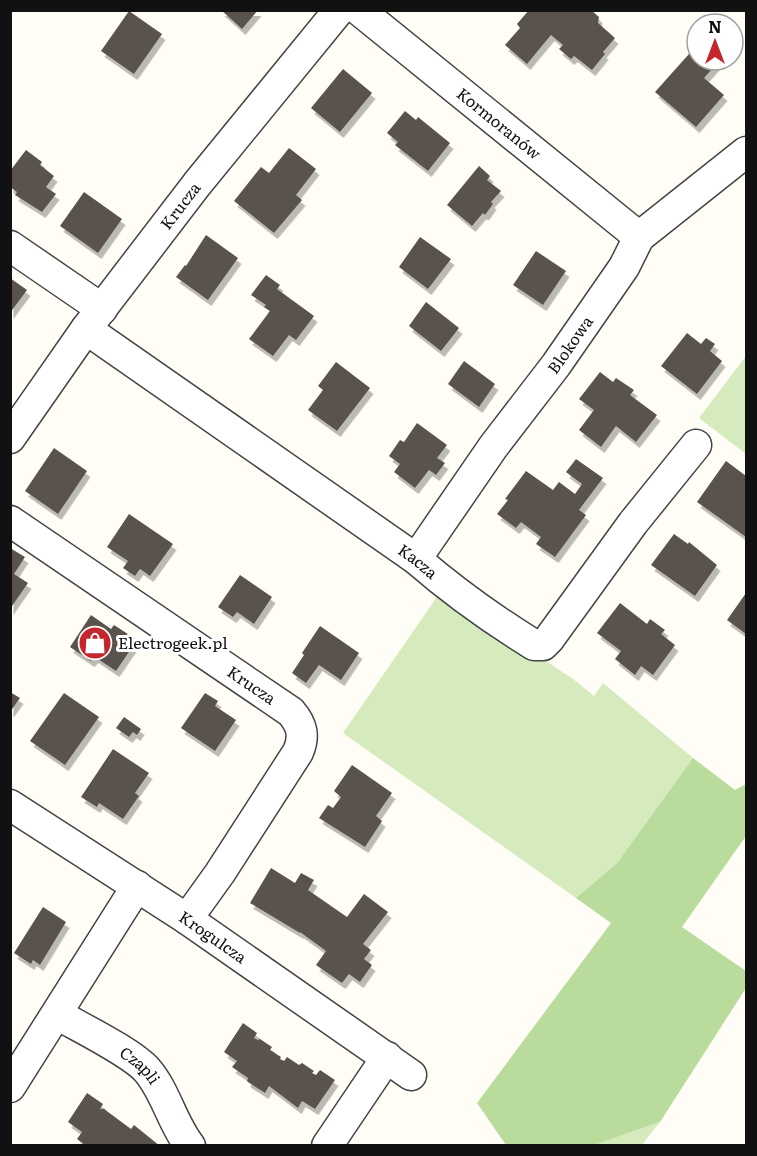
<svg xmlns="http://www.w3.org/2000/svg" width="757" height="1156" viewBox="0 0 757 1156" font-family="Literata,serif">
<defs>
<filter id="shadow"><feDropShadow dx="3.5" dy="6" stdDeviation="0" flood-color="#0004"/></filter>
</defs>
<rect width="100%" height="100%" fill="#fffdf5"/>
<g fill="#d5ebbd">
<polygon points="746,356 746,454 699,418"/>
<polygon points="441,591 573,679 594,696 603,683 693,758 617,863 576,898 343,733"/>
<polygon points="660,1122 642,1145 594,1145"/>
</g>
<polygon fill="#b9dc9c" points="693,758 735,790 746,784 746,836 682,927 746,971 746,988 660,1122 594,1145 506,1145 477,1103 611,923 576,898 617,863"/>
<g fill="#5a524d" filter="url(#shadow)">
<polygon points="221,10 258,10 242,29"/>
<polygon points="529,10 591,10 599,17 598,23 615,38 603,52 605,54 592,70 574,56 571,59 559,49 563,45 551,35 527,64 505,45 520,28 517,24"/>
<polygon points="129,11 162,34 134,74 101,51"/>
<polygon points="697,45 697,60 720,60 704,78 724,95 696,127 655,92"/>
<polygon points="343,69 372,93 340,132 311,108"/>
<polygon points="405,111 416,120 418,117 450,143 428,171 395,145 398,142 387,133"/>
<polygon points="289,148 316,169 296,195 302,200 274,233 234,201 261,167 269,173"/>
<polygon points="26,150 42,162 40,165 54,176 46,187 56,194 42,212 15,195 17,192 10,187 10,171"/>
<polygon points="479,166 490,176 487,180 501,191 491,202 493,204 485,215 483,213 472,226 447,205"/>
<polygon points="84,192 122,219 98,253 60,226"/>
<polygon points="206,235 238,258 208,300 176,277 185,265 186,266"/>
<polygon points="420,237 451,259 428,289 399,267"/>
<polygon points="536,251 566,271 543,305 513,285"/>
<polygon points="266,275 280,285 277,289 314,316 296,340 289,335 273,356 249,339 270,311 264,307 266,305 251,295"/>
<polygon points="10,278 27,290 10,313"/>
<polygon points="426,302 459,328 441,351 409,326"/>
<polygon points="687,333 701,344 706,338 715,344 710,351 722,361 697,394 661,366"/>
<polygon points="464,361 495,384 479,407 448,384"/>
<polygon points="336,362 370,388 337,431 308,410 323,390 318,386"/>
<polygon points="600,372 613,382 616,378 634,390 630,395 657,415 636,442 616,426 601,447 579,430 594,410 579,399"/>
<polygon points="417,423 447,445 437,458 445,463 436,475 429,470 415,488 394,472 400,464 389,456 400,440 404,442"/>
<polygon points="54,448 87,471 58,514 25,491"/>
<polygon points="576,459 603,478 579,510 586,515 555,557 536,544 541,537 521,522 516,528 497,514 508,500 505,499 526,471 553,490 559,482 575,494 582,484 566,472"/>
<polygon points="726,461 746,476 746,537 697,502"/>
<polygon points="129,514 173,544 150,576 140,569 135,576 123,568 128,561 107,547"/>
<polygon points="674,534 688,544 689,542 717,565 695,596 651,565"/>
<polygon points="10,548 25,557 14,574 28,583 10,609"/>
<polygon points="240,575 272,597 254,624 237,612 233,617 218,607"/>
<polygon points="746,593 746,634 727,620"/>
<polygon points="620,603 647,624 650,619 665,630 661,634 675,645 653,675 641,666 635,675 615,659 621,651 597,633"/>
<polygon points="91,615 111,629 114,625 137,640 116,671 95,657 91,661 70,647"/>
<polygon points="320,626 359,653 341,680 319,665 306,683 292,673 304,655 302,653"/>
<polygon points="10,692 20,698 10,712"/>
<polygon points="64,693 99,717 65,765 30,741"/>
<polygon points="205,693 218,701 215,706 236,720 215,751 181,728"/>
<polygon points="124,717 141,729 137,735 133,732 129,737 116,728"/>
<polygon points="113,749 149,773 135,793 139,796 123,819 99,803 97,807 81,797"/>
<polygon points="352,765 392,793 376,816 382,821 365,847 319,818 328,805 333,808 341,797 334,791"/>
<polygon points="271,868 295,883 301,873 314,880 308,890 347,917 364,894 388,912 363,944 371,950 364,959 372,965 360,982 349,974 342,983 316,965 326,951 300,932 300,933 250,903"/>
<polygon points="43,907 66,922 40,965 33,960 31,964 14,953"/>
<polygon points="243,1023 257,1033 254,1038 258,1040 260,1039 272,1047 270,1050 281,1057 280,1059 284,1061 287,1057 299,1065 302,1063 314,1071 312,1073 316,1075 320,1070 335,1080 315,1109 302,1101 298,1108 269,1086 265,1093 248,1082 247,1081 248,1078 232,1067 237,1061 224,1052"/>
<polygon points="87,1093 103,1104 100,1109 104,1109 131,1129 134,1125 160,1146 86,1146 77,1139 82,1132 68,1122"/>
</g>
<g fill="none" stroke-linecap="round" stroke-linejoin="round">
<defs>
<g id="street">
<path id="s1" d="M359,10l280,227"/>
<polyline points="10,246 102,309"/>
<path id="s2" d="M86,329l330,230c38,33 76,60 118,86h9l6,-6 84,-116 63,-78"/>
<path id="s3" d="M10,438l76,-109 111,-145 142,-174"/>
<path id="s4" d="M10,521l281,191c11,13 14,24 7,40l-78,121 -33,46"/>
<path id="s5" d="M416,559l77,-112 63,-82 68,-98 15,-30 107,-85"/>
<path id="s6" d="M10,805l177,114 224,156"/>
<path id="s7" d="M57,1014c22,13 74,38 90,56 19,22 25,53 43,76"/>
<polyline points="10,1087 137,886"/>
<polyline points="327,1146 387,1057"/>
</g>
</defs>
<use href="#street" stroke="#444" stroke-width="33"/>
<use href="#street" stroke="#fff" stroke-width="30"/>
</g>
<defs>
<symbol id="shop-disc" viewBox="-11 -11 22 22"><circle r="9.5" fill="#c4262e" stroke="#fff"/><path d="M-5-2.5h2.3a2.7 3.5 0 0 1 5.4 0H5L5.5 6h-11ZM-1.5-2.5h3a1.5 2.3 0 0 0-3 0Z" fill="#fff"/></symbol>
</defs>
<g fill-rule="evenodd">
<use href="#shop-disc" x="76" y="624" width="38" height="38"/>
</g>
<g text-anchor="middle" stroke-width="6" stroke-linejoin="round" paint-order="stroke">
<g font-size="16" fill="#111" stroke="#fff">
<text dy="6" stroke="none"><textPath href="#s1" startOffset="180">Kormoranów</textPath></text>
<text dy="6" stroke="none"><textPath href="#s3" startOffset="288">Krucza</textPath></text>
<text dy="6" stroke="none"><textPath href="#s5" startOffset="264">Blokowa</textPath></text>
<text dy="6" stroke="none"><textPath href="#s2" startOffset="405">Kacza</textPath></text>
<text dy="6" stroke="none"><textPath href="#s4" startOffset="292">Krucza</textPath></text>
<text dy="6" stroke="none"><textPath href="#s6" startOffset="242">Krogulcza</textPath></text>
<text dy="6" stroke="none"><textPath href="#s7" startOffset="98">Czapli</textPath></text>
</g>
<g font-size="16" fill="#111" stroke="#fff" text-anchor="start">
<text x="118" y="649">Electrogeek.pl</text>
</g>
</g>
<rect width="757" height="1156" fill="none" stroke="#111111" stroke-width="24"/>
<g transform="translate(715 42)"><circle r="28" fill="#ffffff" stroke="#a0a0a0" stroke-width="1.5"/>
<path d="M0-4.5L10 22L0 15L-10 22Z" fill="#c4262e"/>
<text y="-9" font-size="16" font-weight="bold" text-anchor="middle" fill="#111111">N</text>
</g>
</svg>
